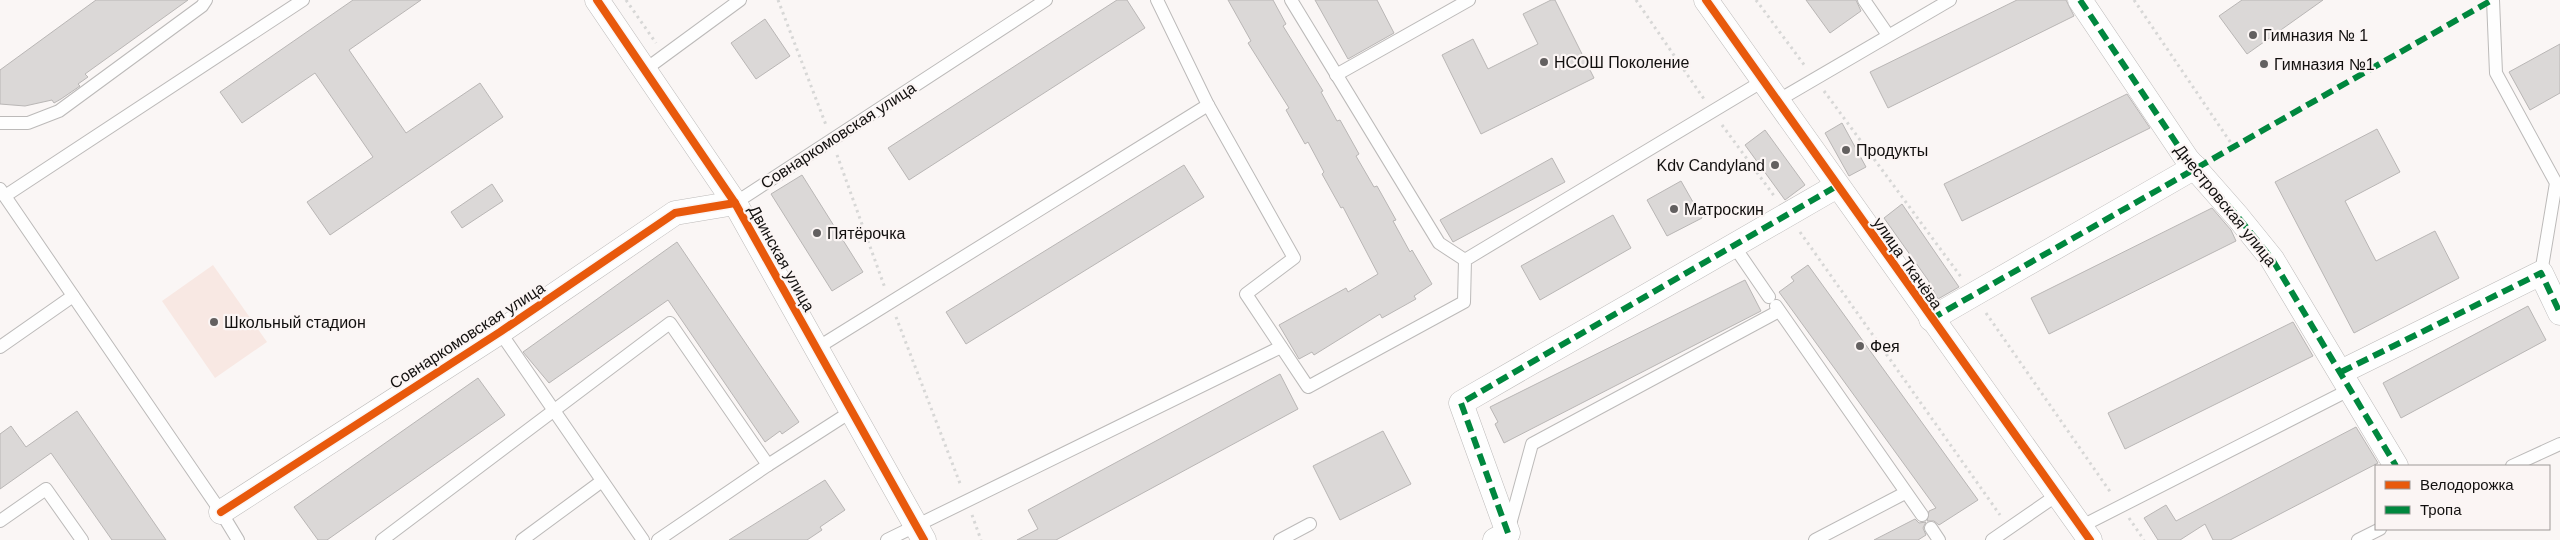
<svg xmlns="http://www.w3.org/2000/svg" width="2560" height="540" viewBox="0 0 2560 540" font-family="Arial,sans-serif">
<rect width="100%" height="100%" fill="#faf6f5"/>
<polygon fill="#f8e8e3" points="213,265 267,342 215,378 162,301"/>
<g fill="#dbd8d7" stroke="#b9b6b5">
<polygon points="96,0 188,0 85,74 88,77 78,84 80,86 61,99 54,103 52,100 25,106 0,104 0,70"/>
<polygon points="353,0 421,0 349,50 406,133 480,83 503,117 330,235 307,202 373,157 315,73 242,123 220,92"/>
<polygon points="1117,0 1127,0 1145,28 909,180 888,148"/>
<polygon points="1228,0 1273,0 1286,24 1283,26 1323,91 1321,92 1337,121 1340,120 1359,154 1356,156 1374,187 1377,186 1396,220 1393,221 1410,252 1412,250 1432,284 1414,296 1416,299 1382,318 1380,314 1314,355 1312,352 1299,359 1279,325 1346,288 1348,292 1378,274 1343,207 1341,208 1322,174 1324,172 1308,142 1305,144 1286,110 1289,108 1248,43 1251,41"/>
<polygon points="1315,0 1377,0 1394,33 1348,59"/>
<polygon points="1551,0 1555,0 1594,78 1481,134 1442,55 1473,39 1488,69 1538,44 1523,14"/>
<polygon points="1806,0 1856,0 1861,11 1830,33"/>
<polygon points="2017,0 2066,0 2074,16 1888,108 1870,72"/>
<polygon points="2242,0 2323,0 2247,54 2219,16"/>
<polygon points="765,19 790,56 756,79 731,43"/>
<polygon points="2560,44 2560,93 2530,110 2509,72"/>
<polygon points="2127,94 2150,128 1962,221 1944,184"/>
<polygon points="1842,123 1866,167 1849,176 1825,133"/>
<polygon points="2377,129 2400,172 2345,201 2376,261 2435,231 2459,278 2354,333 2275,182"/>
<polygon points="1765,130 1805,185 1785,200 1745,145"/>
<polygon points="1552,158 1565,182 1453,242 1440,220"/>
<polygon points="1184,165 1204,197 966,344 946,312"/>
<polygon points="802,175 863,272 832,291 771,194"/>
<polygon points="1681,181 1702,218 1667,236 1647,200"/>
<polygon points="492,184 503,201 462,228 451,212"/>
<polygon points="1902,204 1959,287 1938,299 1928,280 1884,218"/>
<polygon points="2212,208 2231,230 2236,241 2049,334 2031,298"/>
<polygon points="1613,215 1631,248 1540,300 1521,266"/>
<polygon points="677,242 799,422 782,434 780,431 765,442 668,300 549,383 523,352"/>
<polygon points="1808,265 1978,500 1939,525 1934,521 1927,521 1929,511 1936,508 1779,292 1794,281 1791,277"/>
<polygon points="1745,280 1761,311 1504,443 1495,424 1498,422 1490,407"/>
<polygon points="2528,306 2546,340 2401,418 2383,383"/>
<polygon points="2293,322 2313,356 2125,449 2108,413"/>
<polygon points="1280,374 1298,409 1056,540 1017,540 1038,529 1028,510"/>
<polygon points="478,378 505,415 327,540 318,540 294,507"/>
<polygon points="77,411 166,540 112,540 51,453 0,489 0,434 11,426 26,447"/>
<polygon points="2356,427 2378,463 2230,540 2213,540 2205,524 2180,540 2158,540 2144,518 2166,505 2176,521"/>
<polygon points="1383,431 1411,484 1340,520 1313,466"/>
<polygon points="825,480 845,510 820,527 822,530 807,540 729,540"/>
<polygon points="1915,519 1919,523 1926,522 1923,528 1926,535 1918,540 1874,540"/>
</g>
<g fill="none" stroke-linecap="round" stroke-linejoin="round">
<defs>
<g id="lane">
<polyline points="1157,0 1208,105 1294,258 1246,294 1308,387 1464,302 1465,260 1763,81"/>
<polyline points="1291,0 1439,243 1465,260"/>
<polyline points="1864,0 1888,35"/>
<polyline points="2493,0 2496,73 2556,183 2541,273"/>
<polyline points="646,69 740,0"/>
<polyline points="1336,75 1469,0"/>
<polyline points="1777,101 1950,0"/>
<polyline points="0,123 28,123 59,111 202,6 206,0"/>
<polyline points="0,189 221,512 238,540"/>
<polyline points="5,196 303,0"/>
<polyline points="735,203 1046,0"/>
<polyline points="1734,246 1769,297"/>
<polyline points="1776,306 1922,515"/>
<polyline points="500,332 643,540"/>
<polyline points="0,347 73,296"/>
<polyline points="817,348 1208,105"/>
<polyline points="2512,466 2560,444"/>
<polyline points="0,521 46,489 82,540"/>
<polyline points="2080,527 2351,389"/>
<polyline points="1509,528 1532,444 1779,311"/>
<polyline points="1931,528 1939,540"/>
<polyline points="382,540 670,323 768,465 852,411"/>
<polyline points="522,540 602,481"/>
<polyline points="658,540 768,465"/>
<polyline points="887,540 1281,347"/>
<polyline points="1280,540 1310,524"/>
<polyline points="1815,540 1905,493"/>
<polyline points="1992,540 2057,495"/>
<polyline points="2358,540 2380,529"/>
</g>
<g id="street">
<polyline points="597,0 735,203 924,540"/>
<polyline points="1706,0 2090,540"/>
<polyline points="2080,0 2187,159 2238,217 2272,259 2396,466"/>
<polyline points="1931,319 2195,167"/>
<polyline points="2341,372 2541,273 2560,313"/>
<polyline points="221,512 500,332 675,213 735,203"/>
<polyline points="1495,540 1508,533 1461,403 1837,186"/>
</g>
</defs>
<use href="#lane" stroke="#bcbab9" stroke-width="14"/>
<use href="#street" stroke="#bcbab9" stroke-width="25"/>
<g stroke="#d7d7d6" stroke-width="3" stroke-dasharray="2.5 4" stroke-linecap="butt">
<polyline points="626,0 656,43"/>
<polyline points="778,0 826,125"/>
<polyline points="1636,0 1704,99"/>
<polyline points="1756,0 1805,66"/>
<polyline points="2134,0 2233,146"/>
<polyline points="1824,91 1961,277"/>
<polyline points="1722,125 1775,197"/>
<polyline points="837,155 885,288"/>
<polyline points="1800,232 2000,515"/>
<polyline points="1986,313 2111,493"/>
<polyline points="896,317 961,486"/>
<polyline points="972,515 981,540"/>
<polyline points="2129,518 2144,540"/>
</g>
<use href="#lane" stroke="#fefefe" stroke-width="12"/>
<use href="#street" stroke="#fefefe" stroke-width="24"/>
<g stroke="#00873e" stroke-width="6" stroke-dasharray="12 6" stroke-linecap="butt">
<polyline points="2080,0 2187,159 2238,217 2272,259 2396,466"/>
<polyline points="1931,319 2492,0"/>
<polyline points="2341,372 2541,273 2560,313"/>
<polyline points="1508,533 1461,403 1837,186"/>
</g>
<defs>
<g id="cycleway">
<polyline points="597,0 735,203 924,540"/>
<polyline points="1706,0 2090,540"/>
<polyline points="221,512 500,332 675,213 735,203"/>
</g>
</defs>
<use href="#cycleway" stroke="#fbf5f4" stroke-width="11"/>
<use href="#cycleway" stroke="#e8590c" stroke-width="8"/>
</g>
<g fill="#636060" stroke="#fbf5f4" stroke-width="2">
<circle cx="2253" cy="35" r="5"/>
<circle cx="1544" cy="62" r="5"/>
<circle cx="2264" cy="64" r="5"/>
<circle cx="1846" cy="150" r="5"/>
<circle cx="1775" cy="165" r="5"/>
<circle cx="1674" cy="209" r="5"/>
<circle cx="817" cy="233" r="5"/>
<circle cx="214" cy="322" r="5"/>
<circle cx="1860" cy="346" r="5"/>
</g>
<g text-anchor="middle" stroke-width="4.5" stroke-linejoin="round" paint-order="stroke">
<g font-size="16" fill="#12100f" stroke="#fbf5f4" text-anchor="start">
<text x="2263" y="41">Гимназия № 1</text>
<text x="1554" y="68">НСОШ Поколение</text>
<text x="2274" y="70">Гимназия №1</text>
<text x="1856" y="156">Продукты</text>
<text x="1765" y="171" text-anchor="end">Kdv Candyland</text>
<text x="1684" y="215">Матроскин</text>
<text x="827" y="239">Пятёрочка</text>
<text x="224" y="328">Школьный стадион</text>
<text x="1870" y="352">Фея</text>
</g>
<g font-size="16" fill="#12100f" stroke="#fbf5f4">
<text transform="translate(838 135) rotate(-33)" y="6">Совнаркомовская улица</text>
<text transform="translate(2226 205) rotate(51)" y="6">Днестровская улица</text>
<text transform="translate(782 258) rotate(61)" y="6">Двинская улица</text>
<text transform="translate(1908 263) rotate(55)" y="6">улица Ткачёва</text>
<text transform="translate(467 335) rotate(-33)" y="6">Совнаркомовская улица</text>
</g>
</g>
<rect x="2375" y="465" width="175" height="65" fill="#fbf5f4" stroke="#9e9998"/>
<rect x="2385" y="481" width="25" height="8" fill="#e8590c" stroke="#9e9998"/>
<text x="2420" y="490" font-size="15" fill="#12100f">Велодорожка</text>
<rect x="2385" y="506" width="25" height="8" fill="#00873e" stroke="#9e9998"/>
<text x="2420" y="515" font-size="15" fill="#12100f">Тропа</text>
</svg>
